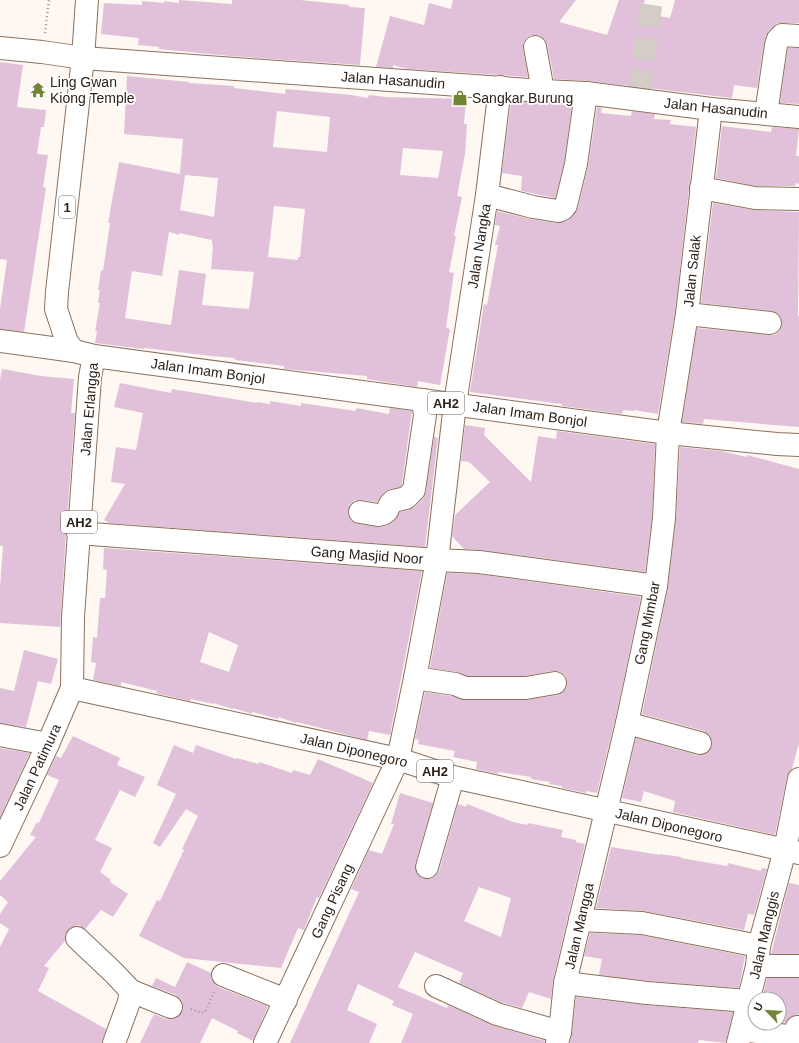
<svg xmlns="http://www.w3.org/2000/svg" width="799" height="1043" viewBox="0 0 799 1043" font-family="Arial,sans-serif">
<rect width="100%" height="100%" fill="#fef7f2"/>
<g fill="#e0c1d9" fill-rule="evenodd">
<polygon points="179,0 232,4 232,0 300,0 349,5 349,7 365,8 360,65 230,56 159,49 159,47 138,45 139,38 101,34 104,3 142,5 142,1 164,3 164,1 179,3"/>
<polygon points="453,0 576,0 559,22 607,35 619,0 645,0 641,13 670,18 675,0 799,0 799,23 778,23 769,30 764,43 757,88 734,85 732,98 588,81 554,79 547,44 544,39 539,35 532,35 527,37 523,43 523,49 528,77 408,69 393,65 393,68 376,67 390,16 424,25 429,3 451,9"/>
<polygon points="788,48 799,48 799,104 780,103"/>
<polygon points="0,62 23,65 17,107 46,110 44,127 41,127 37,154 48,155 43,187 46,188 24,332 0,329 0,309 7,260 0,259"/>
<path d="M127,76l62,6v1l45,3v2l51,6 1,-5 65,6 17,3 1,-3 18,2 79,2 -2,25h3l-2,30 -8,42 5,1 -8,39h2l-7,36 5,1 -8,55 4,1 -10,56 -22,-4 -1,6 -50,-8v-3l-83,-7v-3l-49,-6v-2l-24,-2 -66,-8 -1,1 -49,-6 2,-12h-2l5,-28h-2l2,-13h-2l3,-20 2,1 5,-34 2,-14h-2l11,-61 61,12 3,-35 -59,-5zM277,111l53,6 -3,35 -54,-5zM403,148l40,3 -5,27 -38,-3zM185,175l33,3 -4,39 -34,-7zM274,206l31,3 -5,48h-2v3l-30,-3zM169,232l10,3v-2l33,7v5h1l-2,24 43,3 -5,37 -47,-4 4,-31 -27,-4 -8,55 -46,-7 7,-47 30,5z"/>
<polygon points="511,101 572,105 564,162 555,198 521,191 522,176 502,173"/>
<polygon points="597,107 602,108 601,113 631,116 632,111 655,114 654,119 671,120 670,124 696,127 675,312 658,414 634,410 634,411 623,410 622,414 562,406 562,404 470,392 484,304 487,305 498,245 495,245 500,226 495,225 497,211 530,219 556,223 568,221 573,216 578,208 588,167"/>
<polygon points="722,126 771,132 772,127 799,129 796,156 799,156 799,184 796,183 795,186 756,186 716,178"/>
<polygon points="713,203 753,210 799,212 798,316 799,316 799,427 704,419 703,424 682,422 697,328 769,335 775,335 780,331 782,325 781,318 777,313 772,311 701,303"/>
<polygon points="2,369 41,376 74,379 71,413 75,413 66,532 60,627 0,623 0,587 3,546 0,546 0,380"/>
<polygon points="120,383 171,393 172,389 257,403 257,402 270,404 270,401 301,406 301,403 356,411 356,408 389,414 390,408 412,411 402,484 400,487 390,489 384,492 377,502 362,500 355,500 350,504 348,510 348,516 352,521 358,524 380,527 386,526 394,521 400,512 409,510 415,507 423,499 426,492 434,437 438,438 425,547 109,523 104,520 125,484 111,482 116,447 136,450 143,413 114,407"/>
<polygon points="465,425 485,428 484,435 531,482 538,436 556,439 557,431 655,444 652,517 645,572 481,550 464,549 452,536 455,515 490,482 469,462 461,461"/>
<polygon points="680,447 721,451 747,457 747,455 799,469 799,743 792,769 787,777 775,835 673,812 675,801 644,791 641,802 622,798 636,738 697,755 703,755 708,752 712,746 712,740 709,735 704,731 642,714 668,588 676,519"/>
<path d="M104,548l318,23 -32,164 -21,-4 -2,9 -70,-18 -1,1 -17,-6 -1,2 -26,-7v2l-19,-6v1l-20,-6v1l-22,-5 -1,2 -22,-5 -12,-3 1,-2 -36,-9v4l-28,-6 3,-17 -5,-1 2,-25 4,1 3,-40h5l2,-28 -4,-1zM209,632l29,13 -9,27 -29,-10z"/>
<polygon points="447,573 478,574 641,597 615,720 597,793 587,791 586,793 562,788 562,786 549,784 550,782 531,779 531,777 499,772 498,774 476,769 477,762 453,757 455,751 418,744 419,740 415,739 425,692 452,696 465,700 526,700 558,695 563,692 567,687 567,680 565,675 559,671 553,671 525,676 467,676 457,672 430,668"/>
<polygon points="24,650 58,659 51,684 38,681 26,727 0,723 0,688 14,691"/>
<polygon points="73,736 120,758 117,765 145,777 135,797 120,790 95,840 112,848 100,872 111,880 110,882 128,894 113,917 101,910 85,929 78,925 68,930 65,935 65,941 44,966 49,968 38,991 106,1029 102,1043 0,1043 0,947 9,929 0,923 0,914 8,902 0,895 0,881 36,837 30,835 37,822 39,823 59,780 47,775 56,756 61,758"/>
<polygon points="174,745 193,753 196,745 236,759 237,758 259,764 259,762 292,773 293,770 310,775 318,759 373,783 319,898 317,897 304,930 298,928 281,968 184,958 139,936 157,900 160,901 184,850 182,849 198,816 186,809 160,847 153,843 176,794 157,785"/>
<polygon points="0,748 30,753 0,817"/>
<path d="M400,793l33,10 -18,61v6l3,5 6,4h6l5,-3 4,-5 19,-67 8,3 1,-3 46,18 14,3 1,-2 35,7 -2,7 15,3v2l9,2 -32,136 -2,19 -22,-7 -7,16 -21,-6 -42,-19 4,-10 -48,-21 -17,35 49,21 1,-3 44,20 53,16v2h-144l12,-29 -21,-9 2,-4 -36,-17 -11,26 30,14 -8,19h-79l69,-151 -8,-3 18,-39 13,4 12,-30h-3zM479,887l32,11 -10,39 -37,-16z"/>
<polygon points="611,847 660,855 660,854 681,857 681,858 727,866 728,863 761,871 762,868 767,869 754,915 748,914 744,930 644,911 596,908"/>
<polygon points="789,883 799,885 799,954 771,954"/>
<polygon points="590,933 640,935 745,956 739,988 648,981 599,975 602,959 584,956"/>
<polygon points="187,962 211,973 211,977 213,982 218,987 268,1006 253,1041 237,1033 238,1031 212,1018 200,1043 140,1043 154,1014 166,1019 172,1019 178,1017 182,1012 183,1005 181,999 176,995 152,986 156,978 175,987"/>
<polygon points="767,978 799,978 799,1014 790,1017 785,1023 779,1022 779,999 762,999"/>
<polygon points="576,997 646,1005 733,1012 726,1043 699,1040 698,1043 570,1043 572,1033"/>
</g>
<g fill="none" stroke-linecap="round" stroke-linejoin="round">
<polyline stroke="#d4ccc7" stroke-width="22" stroke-dasharray="22 11" stroke-linecap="butt" points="639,92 652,0"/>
<defs>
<g id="minor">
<polyline points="535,47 543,91"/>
<polyline points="0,48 42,52 83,58 543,91 586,93 711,109 799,117"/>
<polyline points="766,114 776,45 778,39 782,35 799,36"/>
<polyline points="701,188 755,198 799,199"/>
<polyline points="487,195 533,207 558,211 563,209 566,205 576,164 586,93"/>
<polyline points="687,314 770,323"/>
<polyline points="0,341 74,351"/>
<polyline points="360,512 378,515 383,514 387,511 390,504 393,501 406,498 414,490 425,415 423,400"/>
<polyline points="78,533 437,560 479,562 656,586"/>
<polyline points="415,678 455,684 465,688 526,688 555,683"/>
<polyline points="627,723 700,743"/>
<polyline points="0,735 48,744"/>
<polyline points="0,846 48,744 72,688"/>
<polyline points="427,867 453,777"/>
<polyline points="580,920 642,923 759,946"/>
<polyline points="77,938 113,972 131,991 129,1002 114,1043"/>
<polyline points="757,966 799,966"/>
<polyline points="223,975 286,1000"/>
<polyline points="565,983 647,993 748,1001"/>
<polyline points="436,986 497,1014 560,1032"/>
<polyline points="131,991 171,1007"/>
<polyline points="742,1030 794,1037 797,1027 799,1027"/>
<polyline points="265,1043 398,759 415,678 437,560 455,404 487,195 500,87"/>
<polyline points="557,1043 560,1032 565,983 627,723 656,586 664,518 668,433 687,314 711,109"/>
<polyline points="738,1043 757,966 759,946 785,850 799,779"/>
</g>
<g id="highway">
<polyline points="87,0 83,58 57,292 56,309 67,342 74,351 94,356 668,433 777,444 799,445"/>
<polyline points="94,356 90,377 73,617 72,688 398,759 453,777 799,853"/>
</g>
</defs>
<use href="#minor" stroke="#8c705b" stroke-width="24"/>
<use href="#highway" stroke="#8c705b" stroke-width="24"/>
<g stroke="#a29992" stroke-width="2.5" stroke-dasharray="1 3" stroke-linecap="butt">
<polyline points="45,33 49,0"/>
<polyline points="191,1009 202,1013 205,1012 214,992"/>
</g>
<use href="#minor" stroke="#fff" stroke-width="22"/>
<use href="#highway" stroke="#fff" stroke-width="22"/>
</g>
<defs>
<symbol id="temple-bare" viewBox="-9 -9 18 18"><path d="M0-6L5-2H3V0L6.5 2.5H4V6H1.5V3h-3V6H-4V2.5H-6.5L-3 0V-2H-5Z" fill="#728536" stroke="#fff" stroke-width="2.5" paint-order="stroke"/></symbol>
<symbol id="shop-bare" viewBox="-9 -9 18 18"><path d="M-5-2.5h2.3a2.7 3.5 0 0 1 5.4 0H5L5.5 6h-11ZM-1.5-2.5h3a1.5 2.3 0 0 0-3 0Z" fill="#728536" stroke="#fff" stroke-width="2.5" paint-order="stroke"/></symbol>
</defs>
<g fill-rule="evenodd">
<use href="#temple-bare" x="27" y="79" width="22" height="22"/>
<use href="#shop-bare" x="449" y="87" width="22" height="22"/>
</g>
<g text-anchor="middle" stroke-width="3.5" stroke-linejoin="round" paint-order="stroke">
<g fill="#fff" stroke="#6d645e" stroke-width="1">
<rect x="59" y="196" width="16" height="22" rx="3"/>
<rect x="428" y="392" width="36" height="22" rx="3"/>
<rect x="61" y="511" width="36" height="22" rx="3"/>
<rect x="417" y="760" width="36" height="22" rx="3"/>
</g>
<g font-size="13" font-weight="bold" fill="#2e2219">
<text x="67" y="212">1</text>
<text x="446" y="408">AH2</text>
<text x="79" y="527">AH2</text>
<text x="435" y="776">AH2</text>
</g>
<g font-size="14" fill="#2e2219" stroke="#fff">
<text transform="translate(393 80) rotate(4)" y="5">Jalan Hasanudin</text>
<text transform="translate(716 108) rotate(6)" y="5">Jalan Hasanudin</text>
<text transform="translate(479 246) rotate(-81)" y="5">Jalan Nangka</text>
<text transform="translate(692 271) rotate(-84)" y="5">Jalan Salak</text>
<text transform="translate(208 371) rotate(8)" y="5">Jalan Imam Bonjol</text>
<text transform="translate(89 409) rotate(-85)" y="5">Jalan Erlangga</text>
<text transform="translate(530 414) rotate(8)" y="5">Jalan Imam Bonjol</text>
<text transform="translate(367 555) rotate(4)" y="5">Gang Masjid Noor</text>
<text transform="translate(647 623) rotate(-79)" y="5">Gang Mimbar</text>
<text transform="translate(354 750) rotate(13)" y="5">Jalan Diponegoro</text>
<text transform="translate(37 767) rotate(-65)" y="5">Jalan Patimura</text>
<text transform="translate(669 825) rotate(13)" y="5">Jalan Diponegoro</text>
<text transform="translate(332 901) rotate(-65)" y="5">Gang Pisang</text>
<text transform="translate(579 926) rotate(-77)" y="5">Jalan Mangga</text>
<text transform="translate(764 935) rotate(-77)" y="5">Jalan Manggis</text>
</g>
<g font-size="14" fill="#2e2219" stroke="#fff" text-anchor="start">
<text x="50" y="87">Ling Gwan<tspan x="50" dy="16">Kiong Temple</tspan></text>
<text x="472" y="103">Sangkar Burung</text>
</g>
</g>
<g transform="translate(767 1011) rotate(295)"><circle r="19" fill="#ffffff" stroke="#aba7a3"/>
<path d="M0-3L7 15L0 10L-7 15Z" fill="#728536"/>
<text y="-6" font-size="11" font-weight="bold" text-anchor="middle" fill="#2e2219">U</text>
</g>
</svg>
